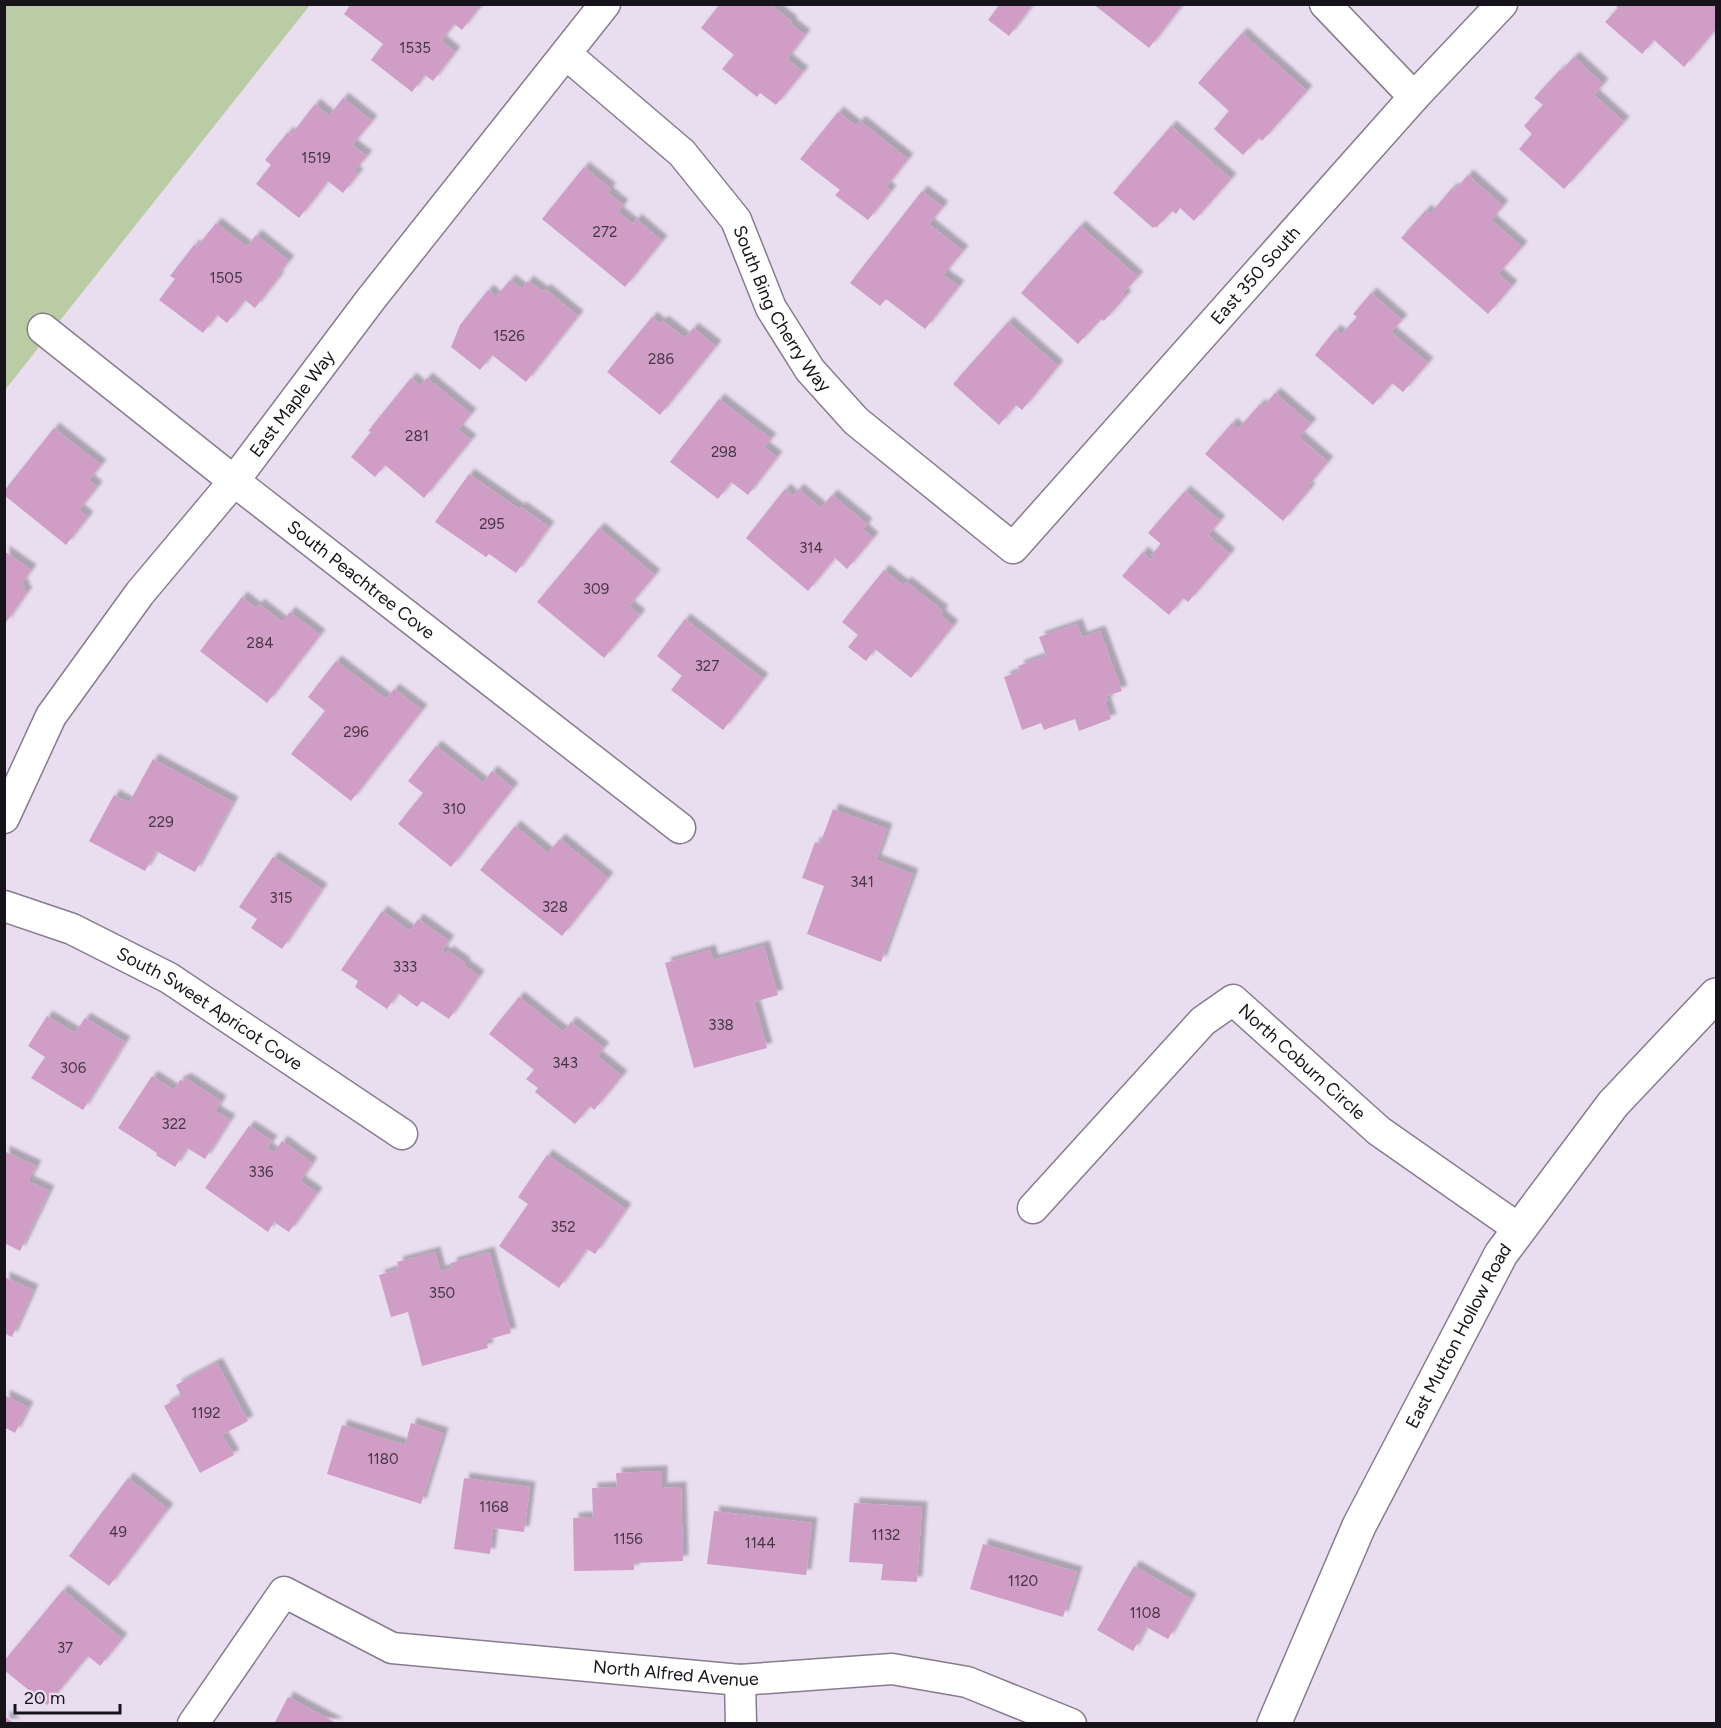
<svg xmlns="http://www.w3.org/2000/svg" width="1721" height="1728" viewBox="0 0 1721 1728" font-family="Figtree,sans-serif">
<defs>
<filter id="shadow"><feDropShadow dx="5.5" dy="-5.5" stdDeviation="1.5" flood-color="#0004"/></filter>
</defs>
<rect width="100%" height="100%" fill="#e9def0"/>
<polygon fill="#b9cca3" points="5,5 310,5 5,390"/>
<g fill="#d09dc6" filter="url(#shadow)">
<polygon points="351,4 473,4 478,9 462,30 454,24 441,41 455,52 433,81 425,75 412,92 371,60 383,44 344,14"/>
<polygon points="720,4 770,4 792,22 791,24 805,35 787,59 803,72 776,105 760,93 757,97 722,69 734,55 701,28"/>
<polygon points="1000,4 1033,4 1009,36 988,20"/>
<polygon points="1093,4 1183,4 1149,48"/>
<polygon points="1618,4 1716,4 1716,29 1684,67 1654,40 1642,54 1605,22 1618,8 1616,6"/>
<polygon points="1242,33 1307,91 1262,141 1259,138 1243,155 1214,129 1229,111 1198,83"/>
<polygon points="1574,57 1603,84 1594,95 1624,122 1564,189 1519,149 1532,134 1524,126 1543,105 1534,98 1560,70 1561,71"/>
<polygon points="343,98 372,121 352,145 367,156 354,171 358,174 343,193 328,181 299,218 256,184 271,165 265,160 288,132 291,135 315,104 329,116"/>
<polygon points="838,112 856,126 860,121 908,159 886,187 891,191 868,220 835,195 840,190 800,159"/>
<polygon points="1171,126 1231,179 1194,221 1180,208 1176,214 1172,211 1156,228 1155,226 1153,228 1113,193"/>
<polygon points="584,167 611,189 607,192 623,205 618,212 633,224 636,219 662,241 625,287 542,219"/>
<polygon points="1468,175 1503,206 1491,220 1522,247 1498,274 1512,286 1488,314 1401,238 1426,210 1430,214 1452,188 1455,190"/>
<polygon points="922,191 943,207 929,224 963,251 943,275 959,286 925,329 886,299 880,306 850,283"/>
<polygon points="216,223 247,247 256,235 289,261 277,276 279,277 255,308 245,300 227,323 217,315 203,333 159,300 175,279 170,276 194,245 197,247"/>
<polygon points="1080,226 1138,277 1123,293 1126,296 1104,321 1101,319 1078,344 1021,293"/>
<polygon points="510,280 522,289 528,281 543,292 545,289 578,316 526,382 492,355 480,370 451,347 460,325 488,290 496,297"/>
<polygon points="1371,293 1402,320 1391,332 1428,363 1403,392 1392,383 1373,405 1315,355 1335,330 1341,335 1357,317 1353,314"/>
<polygon points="652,317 660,324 663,321 685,338 693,328 716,346 660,415 607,372"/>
<polygon points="1008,322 1058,366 1022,410 1016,405 999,425 953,384"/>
<polygon points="411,378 420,386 427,378 471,414 458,430 471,440 424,498 385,465 375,477 351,457 371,432 368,431"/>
<polygon points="1275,393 1311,424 1299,437 1328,462 1307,487 1310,489 1283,521 1205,454 1232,423 1238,429 1260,404 1263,407"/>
<polygon points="719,399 771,439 764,447 777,457 748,495 731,482 718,499 670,462"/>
<polygon points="54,428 101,465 89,480 97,487 79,510 88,517 66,545 4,495 4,491"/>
<polygon points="469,474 519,509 521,507 549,527 516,573 489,554 486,557 435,522"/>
<polygon points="785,489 793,496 798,489 821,508 832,495 867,524 863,529 873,538 847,569 835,558 808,591 746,538"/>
<polygon points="1185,491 1220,521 1208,535 1230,554 1188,602 1183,598 1169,615 1122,576 1143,552 1151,560 1154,557 1151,555 1161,544 1148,533"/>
<polygon points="599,528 655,575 629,606 640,615 604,658 537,602"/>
<polygon points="4,551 31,570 21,584 25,587 23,589 27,592 4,625"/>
<polygon points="884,570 903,585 906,582 943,611 940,615 953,626 911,678 875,649 866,661 848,647 858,635 842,622"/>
<polygon points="242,597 256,608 259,604 282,622 290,612 320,635 267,703 200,651"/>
<polygon points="685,619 763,679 723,730 671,690 682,676 657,656"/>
<polygon points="1077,624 1082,637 1100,631 1122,691 1106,696 1108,701 1105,702 1111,719 1079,731 1075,719 1044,730 1041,723 1022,730 1004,677 1020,671 1018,666 1046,656 1039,637"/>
<polygon points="336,661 386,699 394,689 422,710 351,801 291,754 325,711 308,697"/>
<polygon points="436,746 483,783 492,771 513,788 451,867 398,824 423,793 408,781"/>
<polygon points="153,759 233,802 195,872 156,851 145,871 89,841 114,795 129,803"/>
<polygon points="833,809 887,829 876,860 913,874 881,962 807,934 824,886 802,878 815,842 820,844"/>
<polygon points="515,826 548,853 560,839 608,878 562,936 480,870"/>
<polygon points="273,857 322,889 282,949 251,928 257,919 239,907"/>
<polygon points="382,911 410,931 418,919 449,941 442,951 446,954 448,951 465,963 464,965 479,976 449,1019 422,1001 417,1007 398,993 387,1009 355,987 358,981 341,970"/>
<polygon points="764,946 778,995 754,1002 767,1048 694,1068 665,963 710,950 713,960"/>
<polygon points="519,997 563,1032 571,1022 604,1048 597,1056 622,1076 594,1110 590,1106 575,1124 535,1092 538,1088 526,1079 534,1070 489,1034"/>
<polygon points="47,1016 75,1033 85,1018 125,1042 83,1110 31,1078 45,1057 28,1046"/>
<polygon points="152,1076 174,1090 180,1080 183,1081 185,1078 221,1101 215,1111 230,1120 205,1159 187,1148 175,1167 156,1155 157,1153 118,1128"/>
<polygon points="249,1126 272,1141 267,1148 274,1153 282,1141 312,1163 300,1181 317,1193 289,1232 274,1222 268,1232 205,1188"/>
<polygon points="4,1151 36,1166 28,1181 49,1191 20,1251 4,1243"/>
<polygon points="547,1155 626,1209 595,1254 587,1249 559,1288 499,1246 528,1204 518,1197"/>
<polygon points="435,1252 440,1271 452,1268 451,1263 489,1252 511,1333 486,1340 488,1348 422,1366 408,1312 391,1317 379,1275 399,1269 397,1262"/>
<polygon points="4,1277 33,1290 12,1337 4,1333"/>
<polygon points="217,1363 248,1421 222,1435 234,1455 200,1473 164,1406 181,1396 176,1385"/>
<polygon points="4,1395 28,1407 15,1433 4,1427"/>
<polygon points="411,1423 443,1433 421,1504 327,1474 342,1425 405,1445"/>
<polygon points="662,1471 662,1488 681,1487 683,1561 634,1563 634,1570 574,1571 573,1518 593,1517 592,1488 617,1487 616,1473"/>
<polygon points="128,1478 168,1509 109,1586 69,1556"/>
<polygon points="464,1478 530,1487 524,1532 493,1528 490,1554 454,1549"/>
<polygon points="854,1503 922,1507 917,1582 881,1580 883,1564 849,1562"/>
<polygon points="714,1511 812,1523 806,1575 707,1564"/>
<polygon points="983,1544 1077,1572 1063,1617 970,1589"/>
<polygon points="1134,1566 1191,1599 1168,1639 1146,1627 1133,1651 1097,1630"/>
<polygon points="63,1590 122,1639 100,1666 88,1656 47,1705 4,1670 4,1661"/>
<polygon points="288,1697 338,1724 274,1724"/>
<polygon points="4,1716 15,1724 4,1724"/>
</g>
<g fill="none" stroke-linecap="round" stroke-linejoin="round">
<defs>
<g id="minor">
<polyline points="1325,4 1414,97"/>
<path id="s1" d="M566,54l116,99 54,67 35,88 39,62 46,51 157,127 401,-451 88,-93"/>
<path id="s2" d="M43,329l191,152 446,347"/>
<path id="s3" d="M4,818l47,-102 89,-123 94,-112 137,-182 234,-295"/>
<path id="s4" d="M4,906l68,23 97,49 233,156"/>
<path id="s5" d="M1033,1208l170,-187 30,-21 146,131 140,98"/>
<polyline points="740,1680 741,1724"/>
<path id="s6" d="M193,1724l91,-132 108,56 348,32 152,-11 75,13 104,42"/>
</g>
<g id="tertiary">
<path id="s7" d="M1274,1724l85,-198 142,-272 112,-150 103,-109"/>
</g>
</defs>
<use href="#minor" stroke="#877c8d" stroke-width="33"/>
<use href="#tertiary" stroke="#877c8d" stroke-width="36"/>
<use href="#minor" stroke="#fff" stroke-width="30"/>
<use href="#tertiary" stroke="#fff" stroke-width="33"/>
</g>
<g text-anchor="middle" stroke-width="4.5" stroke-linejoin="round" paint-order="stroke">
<g font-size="15" fill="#453645">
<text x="415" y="53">1535</text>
<text x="316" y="163">1519</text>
<text x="605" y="237">272</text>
<text x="226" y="283">1505</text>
<text x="509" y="341">1526</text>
<text x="661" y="364">286</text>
<text x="417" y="441">281</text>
<text x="724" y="457">298</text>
<text x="492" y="529">295</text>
<text x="811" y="553">314</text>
<text x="596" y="594">309</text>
<text x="260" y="648">284</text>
<text x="707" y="671">327</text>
<text x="356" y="737">296</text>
<text x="454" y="814">310</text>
<text x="161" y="827">229</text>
<text x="862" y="887">341</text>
<text x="281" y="903">315</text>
<text x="555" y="912">328</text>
<text x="405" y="972">333</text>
<text x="721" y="1030">338</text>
<text x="565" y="1068">343</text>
<text x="73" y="1073">306</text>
<text x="174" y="1129">322</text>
<text x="261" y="1177">336</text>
<text x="563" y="1232">352</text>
<text x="442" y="1298">350</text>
<text x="206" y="1418">1192</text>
<text x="383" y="1464">1180</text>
<text x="494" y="1512">1168</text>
<text x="118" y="1537">49</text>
<text x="886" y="1540">1132</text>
<text x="628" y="1544">1156</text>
<text x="760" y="1548">1144</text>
<text x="1023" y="1586">1120</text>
<text x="1145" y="1618">1108</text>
<text x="65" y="1653">37</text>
</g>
<g font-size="18" fill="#17131a" stroke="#e9def0">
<text dy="6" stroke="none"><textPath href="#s1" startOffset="1042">East 350 South</textPath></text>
<text dy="6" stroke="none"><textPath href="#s1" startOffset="339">South Bing Cherry Way</textPath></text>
<text dy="6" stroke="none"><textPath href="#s3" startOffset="507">East Maple Way</textPath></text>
<text dy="6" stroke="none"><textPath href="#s2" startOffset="405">South Peachtree Cove</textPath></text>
<text dy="6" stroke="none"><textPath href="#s4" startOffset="231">South Sweet Apricot Cove</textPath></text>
<text dy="6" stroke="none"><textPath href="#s5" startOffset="382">North Coburn Circle</textPath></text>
<text dy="6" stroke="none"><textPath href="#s7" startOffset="430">East Mutton Hollow Road</textPath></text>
<text dy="6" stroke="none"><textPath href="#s6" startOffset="567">North Alfred Avenue</textPath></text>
</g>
</g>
<rect width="1721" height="1728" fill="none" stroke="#17131a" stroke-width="12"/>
<path d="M15 1704v9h105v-9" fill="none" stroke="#17131a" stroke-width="3"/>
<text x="24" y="1704" font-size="18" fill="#17131a" stroke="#e9def0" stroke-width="4.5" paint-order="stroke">20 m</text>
</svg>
